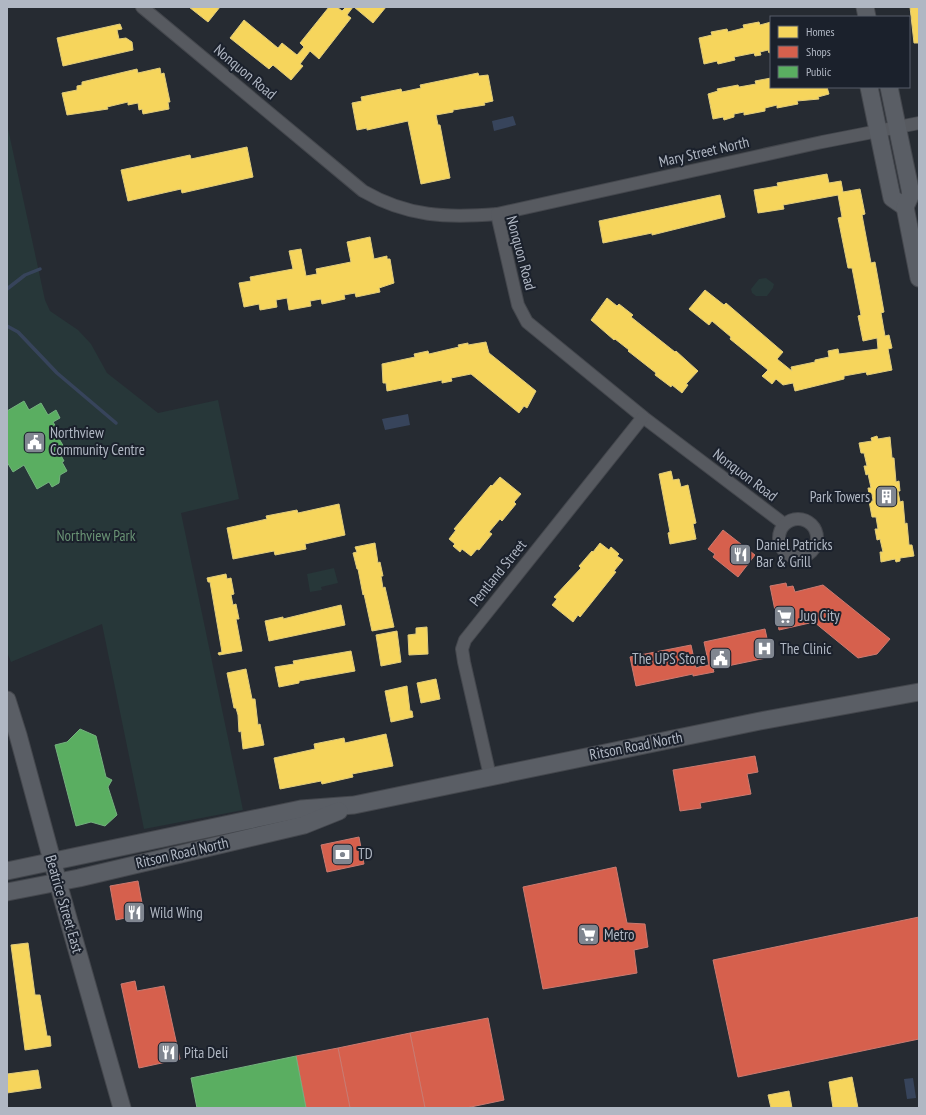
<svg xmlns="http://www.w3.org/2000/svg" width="926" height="1115" viewBox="0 0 926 1115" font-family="'PT Sans Narrow',sans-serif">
<rect width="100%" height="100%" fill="#262b32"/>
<g fill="#273739">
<polygon points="7,124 45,300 50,311 78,330 91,344 107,373 158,413 218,400 239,499 181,513 243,810 144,829 102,624 11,662 7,652"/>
<polygon points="766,278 774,284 773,288 767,296 756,296 752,293 751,289 759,279"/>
<polygon points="334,568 338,583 321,587 322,590 310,592 307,574"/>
</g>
<g fill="#37445b">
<polygon points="513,116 516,125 494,131 492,121"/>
<polygon points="408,414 410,425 385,430 382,419"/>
<polygon points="913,1078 916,1098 907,1099 904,1079"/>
</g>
<g fill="#f6d55c" stroke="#e1cc7b">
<polygon points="189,7 220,7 208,22"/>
<polygon points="329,7 337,7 342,11 346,7 353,7 347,15 351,18 319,59 310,51 300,64 303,66 291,80 273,65 269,69 230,38 244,20 278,48 282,43 297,55 304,47 300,43"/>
<polygon points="354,7 386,7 373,23"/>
<polygon points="910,7 919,7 919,43 914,43"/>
<polygon points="759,22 760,25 771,22 771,52 769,53 768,50 760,52 761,55 755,56 754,53 734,57 735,60 718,64 717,61 704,64 699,38 712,35 711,32 727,29 728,32 744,28 743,25"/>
<polygon points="120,24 122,29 117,30 119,39 126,38 132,42 133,50 63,66 57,38"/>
<polygon points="160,68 161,74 164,73 170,102 168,102 169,109 143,114 142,109 139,110 138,103 128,105 128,102 107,107 108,109 67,115 62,93 77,90 77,86 82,85 82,82 137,69 138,73"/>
<polygon points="478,73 479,76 488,75 493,101 484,103 485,105 453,110 453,112 436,115 438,125 440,125 450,178 421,184 408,121 367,130 367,128 357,130 352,103 362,101 361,97 401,89 402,92 421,88 420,85"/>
<polygon points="771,78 771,87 827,87 829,94 818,97 819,99 797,101 798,104 777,108 777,105 765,108 765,111 744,115 744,112 734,114 734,117 724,120 723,117 713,119 708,94 718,91 717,89 738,85 739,87 756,84 755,81"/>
<polygon points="247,147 253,177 182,193 181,189 128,201 121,170 190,155 191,159"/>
<polygon points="827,174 829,183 841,181 843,192 860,189 865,214 862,215 871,263 875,262 884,312 881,313 885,336 889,335 892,348 888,349 892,370 867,375 866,372 844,376 844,379 795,391 793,383 783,385 776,379 772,384 762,376 768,370 730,339 731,337 712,321 709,325 689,309 705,290 724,305 726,303 783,352 777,359 792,371 791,367 815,362 815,360 829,357 828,351 838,349 839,354 878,349 877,338 863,341 858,316 861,315 852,268 848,268 838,218 842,217 838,195 783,205 784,209 758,213 754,190 778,186 777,183"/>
<polygon points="720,195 725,217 652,235 652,233 603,243 599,221"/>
<polygon points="370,237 374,259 387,256 387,259 390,259 394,283 379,288 380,292 356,297 355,293 344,295 345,299 322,304 321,299 310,301 311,306 289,310 287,298 276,300 277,307 260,310 259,304 244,307 239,283 251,281 250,277 293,269 289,251 301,249 306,276 317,274 316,269 351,262 347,242"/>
<polygon points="607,298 617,306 619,304 633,315 631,317 675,352 676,351 698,371 686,384 688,385 682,393 672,385 671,387 655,375 656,373 628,351 629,350 615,339 614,340 591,320"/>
<polygon points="486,342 489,353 536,391 527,408 524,406 519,413 471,374 451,378 452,381 442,383 442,380 387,391 386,383 383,383 382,364 415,357 414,354 428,351 429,354 459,347 458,345 468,343 468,345"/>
<polygon points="877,436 878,439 890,437 892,458 894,458 896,482 899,481 900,491 898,491 900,502 903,501 905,524 907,523 909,545 912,545 914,556 900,558 900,561 896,562 895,559 881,562 880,552 883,552 880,539 877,540 875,529 878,529 876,517 872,517 869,501 873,501 872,494 869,494 868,488 871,488 868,474 866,475 864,466 867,466 864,453 861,453 859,443 872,441 871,438"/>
<polygon points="671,471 673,480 679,479 681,487 688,485 696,523 693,524 696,539 670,544 668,533 670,532 659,474"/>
<polygon points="500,477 521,494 514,502 516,504 502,521 500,519 489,532 492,534 479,550 477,549 471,556 462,549 460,552 453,546 455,544 449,539 456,530 454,529 491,485 492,486"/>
<polygon points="339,504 345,535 305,544 306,549 275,555 274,551 233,559 227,528 267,519 266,516 297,510 298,513"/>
<polygon points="375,543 378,563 380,562 383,576 381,576 383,588 385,587 394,627 372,631 364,594 363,595 358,569 357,569 353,553 357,552 355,547"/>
<polygon points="600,543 609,550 611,547 619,554 617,556 623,560 614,571 616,572 580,617 578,615 573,622 552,605 557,599 554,597 581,568 579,566 592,551 593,552"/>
<polygon points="226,574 227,579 231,578 234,594 231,595 233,605 236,604 239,619 236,619 242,651 219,655 218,653 222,652 210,582 208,582 207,578"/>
<polygon points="341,605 345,625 269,641 265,621 283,617 283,619"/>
<polygon points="427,627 428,654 409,655 408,635 416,634 416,628"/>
<polygon points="397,631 401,662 381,666 376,635"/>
<polygon points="351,651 355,671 299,681 299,683 279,687 275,667 294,664 293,661"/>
<polygon points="246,669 252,699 255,699 258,725 260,724 264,745 243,749 241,731 239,732 238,715 236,708 234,708 227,673"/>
<polygon points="436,679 440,699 421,703 417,683"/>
<polygon points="407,686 410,711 412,711 413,717 391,722 385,691"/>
<polygon points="386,734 393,766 352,774 353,777 322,784 321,781 280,789 274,758 315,749 314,744 344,738 345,743"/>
<polygon points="28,943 35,995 40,995 47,1036 50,1036 51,1046 25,1050 11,945"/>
<polygon points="38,1070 41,1088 7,1093 7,1074"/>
<polygon points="852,1077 858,1108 833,1108 829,1082"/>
<polygon points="789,1091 792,1108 771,1108 768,1095"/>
</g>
<g fill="#d6604d" stroke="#cb7a70">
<polygon points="723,530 755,555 738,577 713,557 715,554 708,549"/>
<polygon points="786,583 787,587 793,586 795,592 823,585 890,639 877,654 858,658 814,622 779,630 770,586"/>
<polygon points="765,629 771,657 713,669 714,672 693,676 693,674 636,686 630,657 691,645 696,668 702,666 709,665 704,642"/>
<polygon points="755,756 758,772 747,774 751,794 700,803 701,808 680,811 673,770"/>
<polygon points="359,837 364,864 327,872 321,845"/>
<polygon points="616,867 627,923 645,924 648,947 634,950 637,973 543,989 523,887"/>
<polygon points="138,881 144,914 116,920 110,886"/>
<polygon points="919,917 919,1039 738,1077 713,960"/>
<polygon points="135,981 137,991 164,986 180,1059 139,1068 121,984"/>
<polygon points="488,1018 504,1100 466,1108 425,1108 410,1033"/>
<polygon points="410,1033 425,1108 350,1108 338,1048"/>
<polygon points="338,1048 350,1108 306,1108 296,1056"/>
</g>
<g fill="#5aae61" stroke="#74b17e">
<polygon points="24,401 29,410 41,403 48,415 56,410 60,418 53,422 61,435 58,437 64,447 58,450 64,461 62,462 67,471 60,475 59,483 52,487 49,482 37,489 24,465 13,472 7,462 7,411"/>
<polygon points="80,729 96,736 106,777 112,780 108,787 117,815 105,826 91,822 76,826 55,745 67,742"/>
<polygon points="296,1056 306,1108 197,1108 191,1078"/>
</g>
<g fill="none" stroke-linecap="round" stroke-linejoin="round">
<g stroke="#37445b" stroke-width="3.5">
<polyline points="7,289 25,275 40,269"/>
<polyline points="7,326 18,332 57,373 116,423"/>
</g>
<defs>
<g id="street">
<path d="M142,7l221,184c45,26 84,27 134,23l325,-72 97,-19"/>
<polyline points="497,214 518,305 527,322 643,417 784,524"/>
<circle cx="798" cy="538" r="19"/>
<polyline points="490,776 464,662 462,649 465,640 643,417"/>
</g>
<g id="secondary">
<polyline points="865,7 867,17"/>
<polyline points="869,87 892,198 905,207"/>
<polyline points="889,87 911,194 905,207 919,278"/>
<polyline points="7,700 18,735 62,897 122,1108"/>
<polyline points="7,871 301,809 354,805 760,721 919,692"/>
<polyline points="7,892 79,878 304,825 339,811"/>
</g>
</defs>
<use href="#street" stroke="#44474d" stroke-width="14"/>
<use href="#secondary" stroke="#44474d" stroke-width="19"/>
<use href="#street" stroke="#575a60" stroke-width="12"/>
<use href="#secondary" stroke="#5a5e65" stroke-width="17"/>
</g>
<defs>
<symbol id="civic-square" viewBox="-11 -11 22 22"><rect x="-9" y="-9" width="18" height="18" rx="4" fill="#808690" stroke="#1b212c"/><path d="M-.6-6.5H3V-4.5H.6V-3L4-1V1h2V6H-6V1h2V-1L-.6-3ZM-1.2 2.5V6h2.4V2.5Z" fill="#fff"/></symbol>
<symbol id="building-square" viewBox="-11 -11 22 22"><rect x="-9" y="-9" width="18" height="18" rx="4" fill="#808690" stroke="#1b212c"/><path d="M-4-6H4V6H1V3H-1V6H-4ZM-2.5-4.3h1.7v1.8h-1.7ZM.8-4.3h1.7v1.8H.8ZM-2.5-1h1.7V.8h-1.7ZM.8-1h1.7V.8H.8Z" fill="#fff"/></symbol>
<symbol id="restaurant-square" viewBox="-11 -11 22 22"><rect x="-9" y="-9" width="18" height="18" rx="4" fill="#808690" stroke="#1b212c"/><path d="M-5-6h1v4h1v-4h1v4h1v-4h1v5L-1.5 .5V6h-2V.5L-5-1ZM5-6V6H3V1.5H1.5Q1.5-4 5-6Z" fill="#fff"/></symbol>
<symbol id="supermarket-square" viewBox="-11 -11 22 22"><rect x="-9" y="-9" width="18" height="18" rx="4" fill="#808690" stroke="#1b212c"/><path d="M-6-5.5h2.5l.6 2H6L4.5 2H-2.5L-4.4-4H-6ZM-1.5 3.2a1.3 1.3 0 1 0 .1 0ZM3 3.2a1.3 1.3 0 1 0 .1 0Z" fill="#fff"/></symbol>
<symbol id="hospital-square" viewBox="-11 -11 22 22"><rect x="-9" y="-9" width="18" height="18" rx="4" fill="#808690" stroke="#1b212c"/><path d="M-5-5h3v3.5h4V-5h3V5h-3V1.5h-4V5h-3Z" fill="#fff"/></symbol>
<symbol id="bank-square" viewBox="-11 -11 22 22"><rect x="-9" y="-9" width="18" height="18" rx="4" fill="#808690" stroke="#1b212c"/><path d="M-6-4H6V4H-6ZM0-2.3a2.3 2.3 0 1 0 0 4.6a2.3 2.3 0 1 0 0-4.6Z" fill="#fff"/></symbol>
</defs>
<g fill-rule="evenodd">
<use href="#civic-square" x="22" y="430" width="25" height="25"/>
<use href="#building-square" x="874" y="484" width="25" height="25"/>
<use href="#restaurant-square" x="728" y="542" width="25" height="25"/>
<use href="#supermarket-square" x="772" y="604" width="25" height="25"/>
<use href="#hospital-square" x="752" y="636" width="25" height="25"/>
<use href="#civic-square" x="708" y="646" width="25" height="25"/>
<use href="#bank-square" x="330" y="842" width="25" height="25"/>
<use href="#restaurant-square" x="122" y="900" width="25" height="25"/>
<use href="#supermarket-square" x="576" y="922" width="25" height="25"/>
<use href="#restaurant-square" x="156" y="1040" width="25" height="25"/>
</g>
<g text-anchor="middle" stroke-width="4" stroke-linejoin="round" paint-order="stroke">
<g font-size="15" fill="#b0b7c3" stroke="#1b212c">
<text transform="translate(245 72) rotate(40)" y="5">Nonquon Road</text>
<text transform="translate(704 152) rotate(-13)" y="5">Mary Street North</text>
<text transform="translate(521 253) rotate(75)" y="5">Nonquon Road</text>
<text transform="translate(745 475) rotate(37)" y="5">Nonquon Road</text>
<text transform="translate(498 573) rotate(-51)" y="5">Pentland Street</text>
<text transform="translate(636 746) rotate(-11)" y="5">Ritson Road North</text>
<text transform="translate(182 853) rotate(-13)" y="5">Ritson Road North</text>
<text transform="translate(64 904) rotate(74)" y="5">Beatrice Street East</text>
</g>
<g font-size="15" fill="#b0b7c3" stroke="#1b212c" text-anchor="start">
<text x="50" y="438">Northview<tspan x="50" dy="17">Community Centre</tspan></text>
<text x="870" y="502" text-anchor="end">Park Towers</text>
<text x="756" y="550">Daniel Patricks<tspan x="756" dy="17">Bar &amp; Grill</tspan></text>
<text x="800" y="621">Jug City</text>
<text x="780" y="654">The Clinic</text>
<text x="706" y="664" text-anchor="end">The UPS Store</text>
<text x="358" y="859">TD</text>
<text x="150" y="918">Wild Wing</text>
<text x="604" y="940">Metro</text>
<text x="184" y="1058">Pita Deli</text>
</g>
<g font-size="15" fill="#699274" stroke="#1b212c">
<text x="96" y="541">Northview Park</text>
</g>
</g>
<rect width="926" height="1115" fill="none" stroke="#b0b7c3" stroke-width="16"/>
<rect x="770" y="16" width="140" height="72" fill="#1b212c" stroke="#575d68"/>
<rect x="778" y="26" width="20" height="12" fill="#f6d55c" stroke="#575d68"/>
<text x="806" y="36" font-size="12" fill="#b0b7c3">Homes</text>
<rect x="778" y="46" width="20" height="12" fill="#d6604d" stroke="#575d68"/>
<text x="806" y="56" font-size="12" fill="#b0b7c3">Shops</text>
<rect x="778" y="66" width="20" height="12" fill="#5aae61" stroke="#575d68"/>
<text x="806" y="76" font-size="12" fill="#b0b7c3">Public</text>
</svg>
